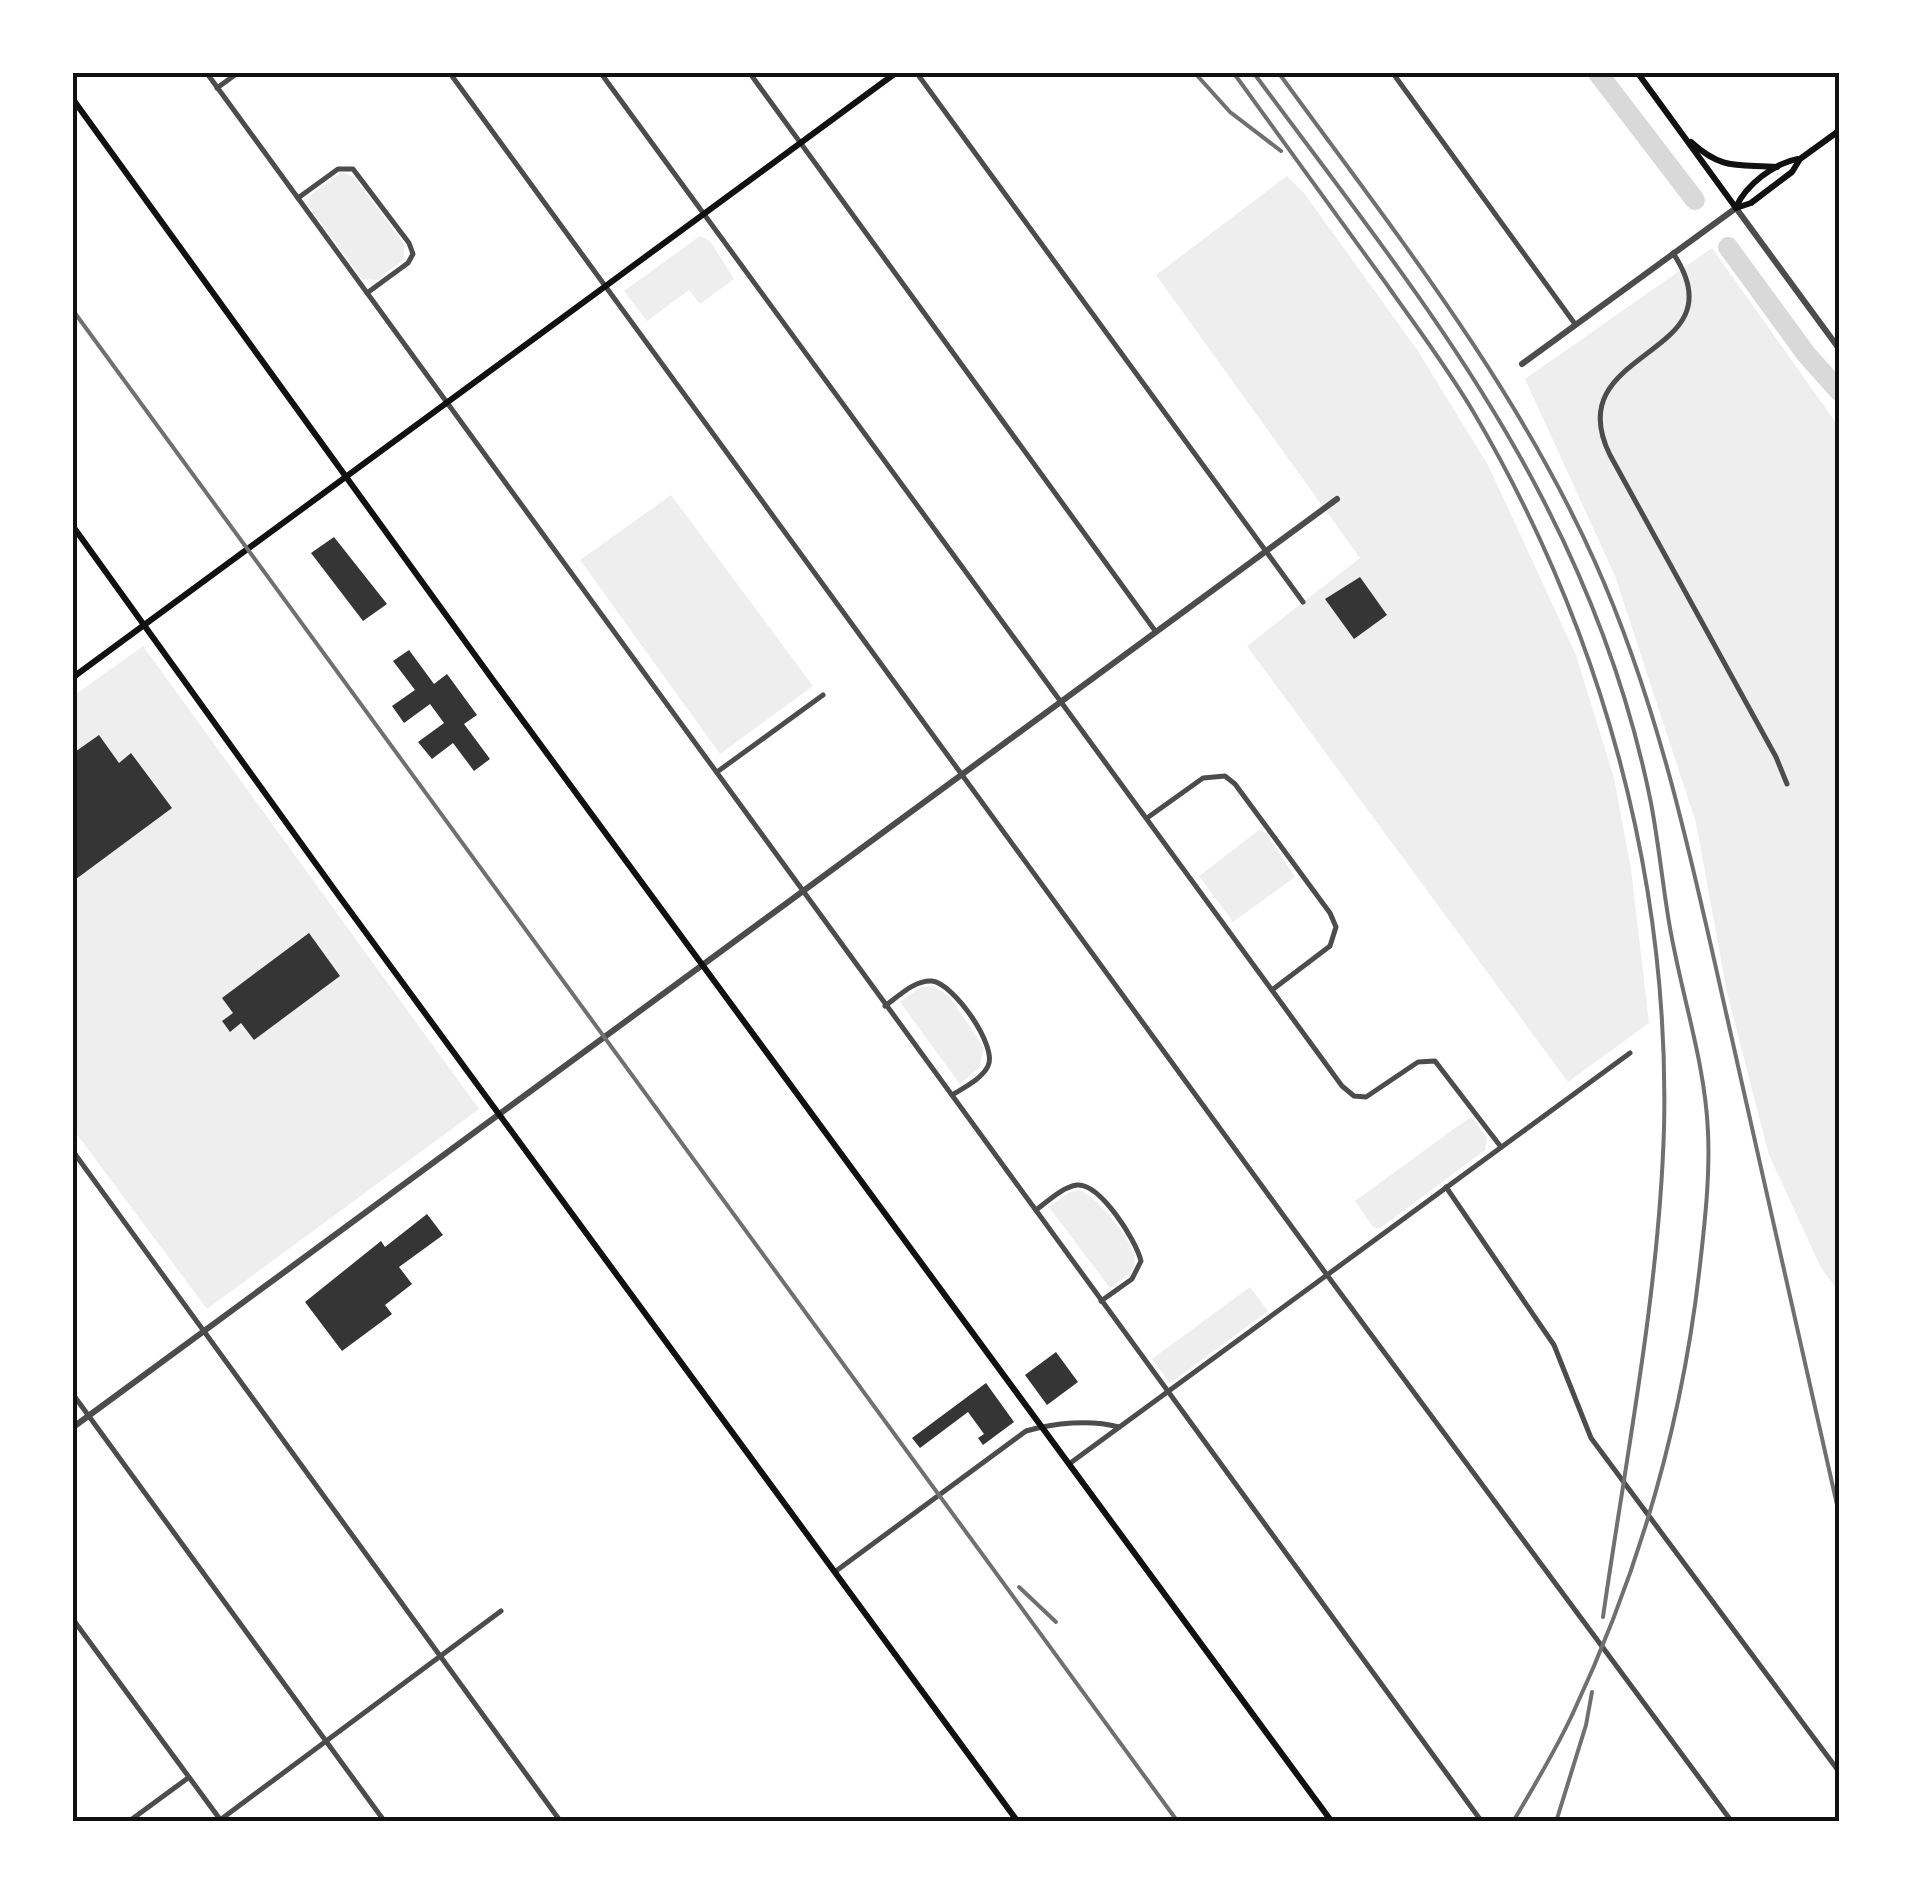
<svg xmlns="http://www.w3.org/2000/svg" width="1912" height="1894" viewBox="0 0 1912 1894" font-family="Merriweather,serif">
<rect width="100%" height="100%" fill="#fff"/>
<g fill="#eee">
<polygon points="342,172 354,177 404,244 404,259 377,280 362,279 307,204 312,194"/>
<polygon points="1287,176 1304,193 1418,351 1489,467 1576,655 1614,778 1631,869 1649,1023 1568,1082 1247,646 1360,558 1156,275"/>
<polygon points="700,236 710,241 734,279 700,304 689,290 647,321 624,291"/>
<polygon points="1712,248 1839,427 1839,1292 1821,1268 1769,1155 1727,993 1696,823 1615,576 1525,379"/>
<polygon points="671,495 813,686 720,754 580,560"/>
<polygon points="143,646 479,1109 207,1309 73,1129 72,697"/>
<polygon points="1259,830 1266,833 1295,877 1233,922 1199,876"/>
<polygon points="933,986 949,996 984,1048 979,1068 960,1084 900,1002 921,987"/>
<polygon points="1469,1118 1473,1118 1487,1138 1485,1150 1379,1229 1373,1227 1355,1201"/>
<path d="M1079,1190c17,5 62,57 55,76 -4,10 -16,16 -24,22l-61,-81 21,-15z"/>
<polygon points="1250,1287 1268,1311 1170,1383 1152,1359"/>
</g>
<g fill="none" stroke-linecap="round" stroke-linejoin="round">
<g stroke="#d9d9d9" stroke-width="20">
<polyline points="1597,72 1695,200"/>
<polyline points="1728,247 1806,354 1840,392"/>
</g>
</g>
<g fill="#353535">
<polygon points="334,537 387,604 363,621 311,553"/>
<polygon points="1360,577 1387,615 1354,639 1325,599"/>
<polygon points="409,650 434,684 447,674 477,715 464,724 490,759 474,771 453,743 432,759 418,742 444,723 430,704 404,723 392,706 415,690 393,661"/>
<polygon points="99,735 119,763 131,753 172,808 72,882 72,754"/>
<polygon points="309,933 340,976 254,1040 241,1023 230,1032 222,1021 233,1013 222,998"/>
<polygon points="427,1214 443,1235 399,1267 412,1284 385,1305 392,1314 342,1351 305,1302 381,1241 385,1247"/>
<polygon points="1056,1352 1078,1382 1047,1405 1025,1375"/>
<polygon points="986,1383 1014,1422 983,1445 978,1438 984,1434 968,1412 920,1448 912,1438"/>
</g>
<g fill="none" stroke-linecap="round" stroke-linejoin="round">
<g stroke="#4c4c4c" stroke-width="5">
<polyline points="206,72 1482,1822"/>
<polyline points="449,72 1327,1275 1732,1822"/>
<polyline points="600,72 1342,1086 1354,1096 1366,1097 1418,1062 1435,1061 1501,1147"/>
<polyline points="749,72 1156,632"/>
<polyline points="916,72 1303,602"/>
<polyline points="1392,72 1575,324"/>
<polyline points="217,88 239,72"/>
<polyline points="298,198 338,169 353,169 409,243 413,254 408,263 367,293"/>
<path d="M1673,253c71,106 -117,93 -63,202l166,302 11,27"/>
<polyline points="717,772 823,695"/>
<polyline points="1147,818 1203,778 1225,776 1235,784 1330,913 1336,927 1330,946 1272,990"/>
<path d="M885,1006c14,-10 29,-26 47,-25 21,2 66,65 56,85 -6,13 -25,22 -36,29"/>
<polyline points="72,1150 561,1822"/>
<polyline points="1446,1187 1554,1345 1591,1438 1840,1773"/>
<path d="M1036,1210c11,-8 26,-23 41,-25 23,-2 59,55 64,76l-9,18 -31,22"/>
<polyline points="72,1393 385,1822"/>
<polyline points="1069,1464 1630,1053"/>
<path d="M836,1571l190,-140c28,-8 64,-12 93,-4"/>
<polyline points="72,1618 222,1822"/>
<polyline points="220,1820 501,1611"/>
<polyline points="128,1822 188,1778"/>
</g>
<g stroke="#4c4c4c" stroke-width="6">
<polyline points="1522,364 1736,208 1840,350"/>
<polyline points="72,1428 1337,499"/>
</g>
<g stroke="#111" stroke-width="6">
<polyline points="1637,72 1736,208"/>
<polyline points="72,98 493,680 1332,1822"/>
<path d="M1691,142c32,29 47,22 86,25"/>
<path d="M1736,207c10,-22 38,-44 62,-48"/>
<polyline points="1736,208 1751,203 1792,172 1800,159 1840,130"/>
<polyline points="72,525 339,896 1018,1822"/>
<polyline points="72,678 897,72"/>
</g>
<g stroke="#707070" stroke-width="4">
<polyline points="1194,72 1230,112 1281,151"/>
<path d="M1233,72c51,70 102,140 152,210 30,43 62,85 89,131 127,216 196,465 190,716 -5,164 -38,327 -61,488"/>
<path d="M1253,72c99,134 208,270 285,418 52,99 91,203 113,313 7,37 11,75 17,113 11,72 37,143 40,216 2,44 -3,89 -8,133 -17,154 -61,307 -127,448 -17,37 -39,73 -60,109"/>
<path d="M1278,72c115,158 237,311 317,490 65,146 97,300 132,455 37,167 75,334 113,501"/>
<polyline points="72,309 1178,1822"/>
<polyline points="1019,1587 1056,1622"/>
<polyline points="1556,1822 1586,1725 1592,1692"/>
</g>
</g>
<rect width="1912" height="1894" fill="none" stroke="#ffffff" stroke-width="150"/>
<rect x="75" y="75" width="1762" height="1744" fill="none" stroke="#111" stroke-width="4"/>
</svg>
